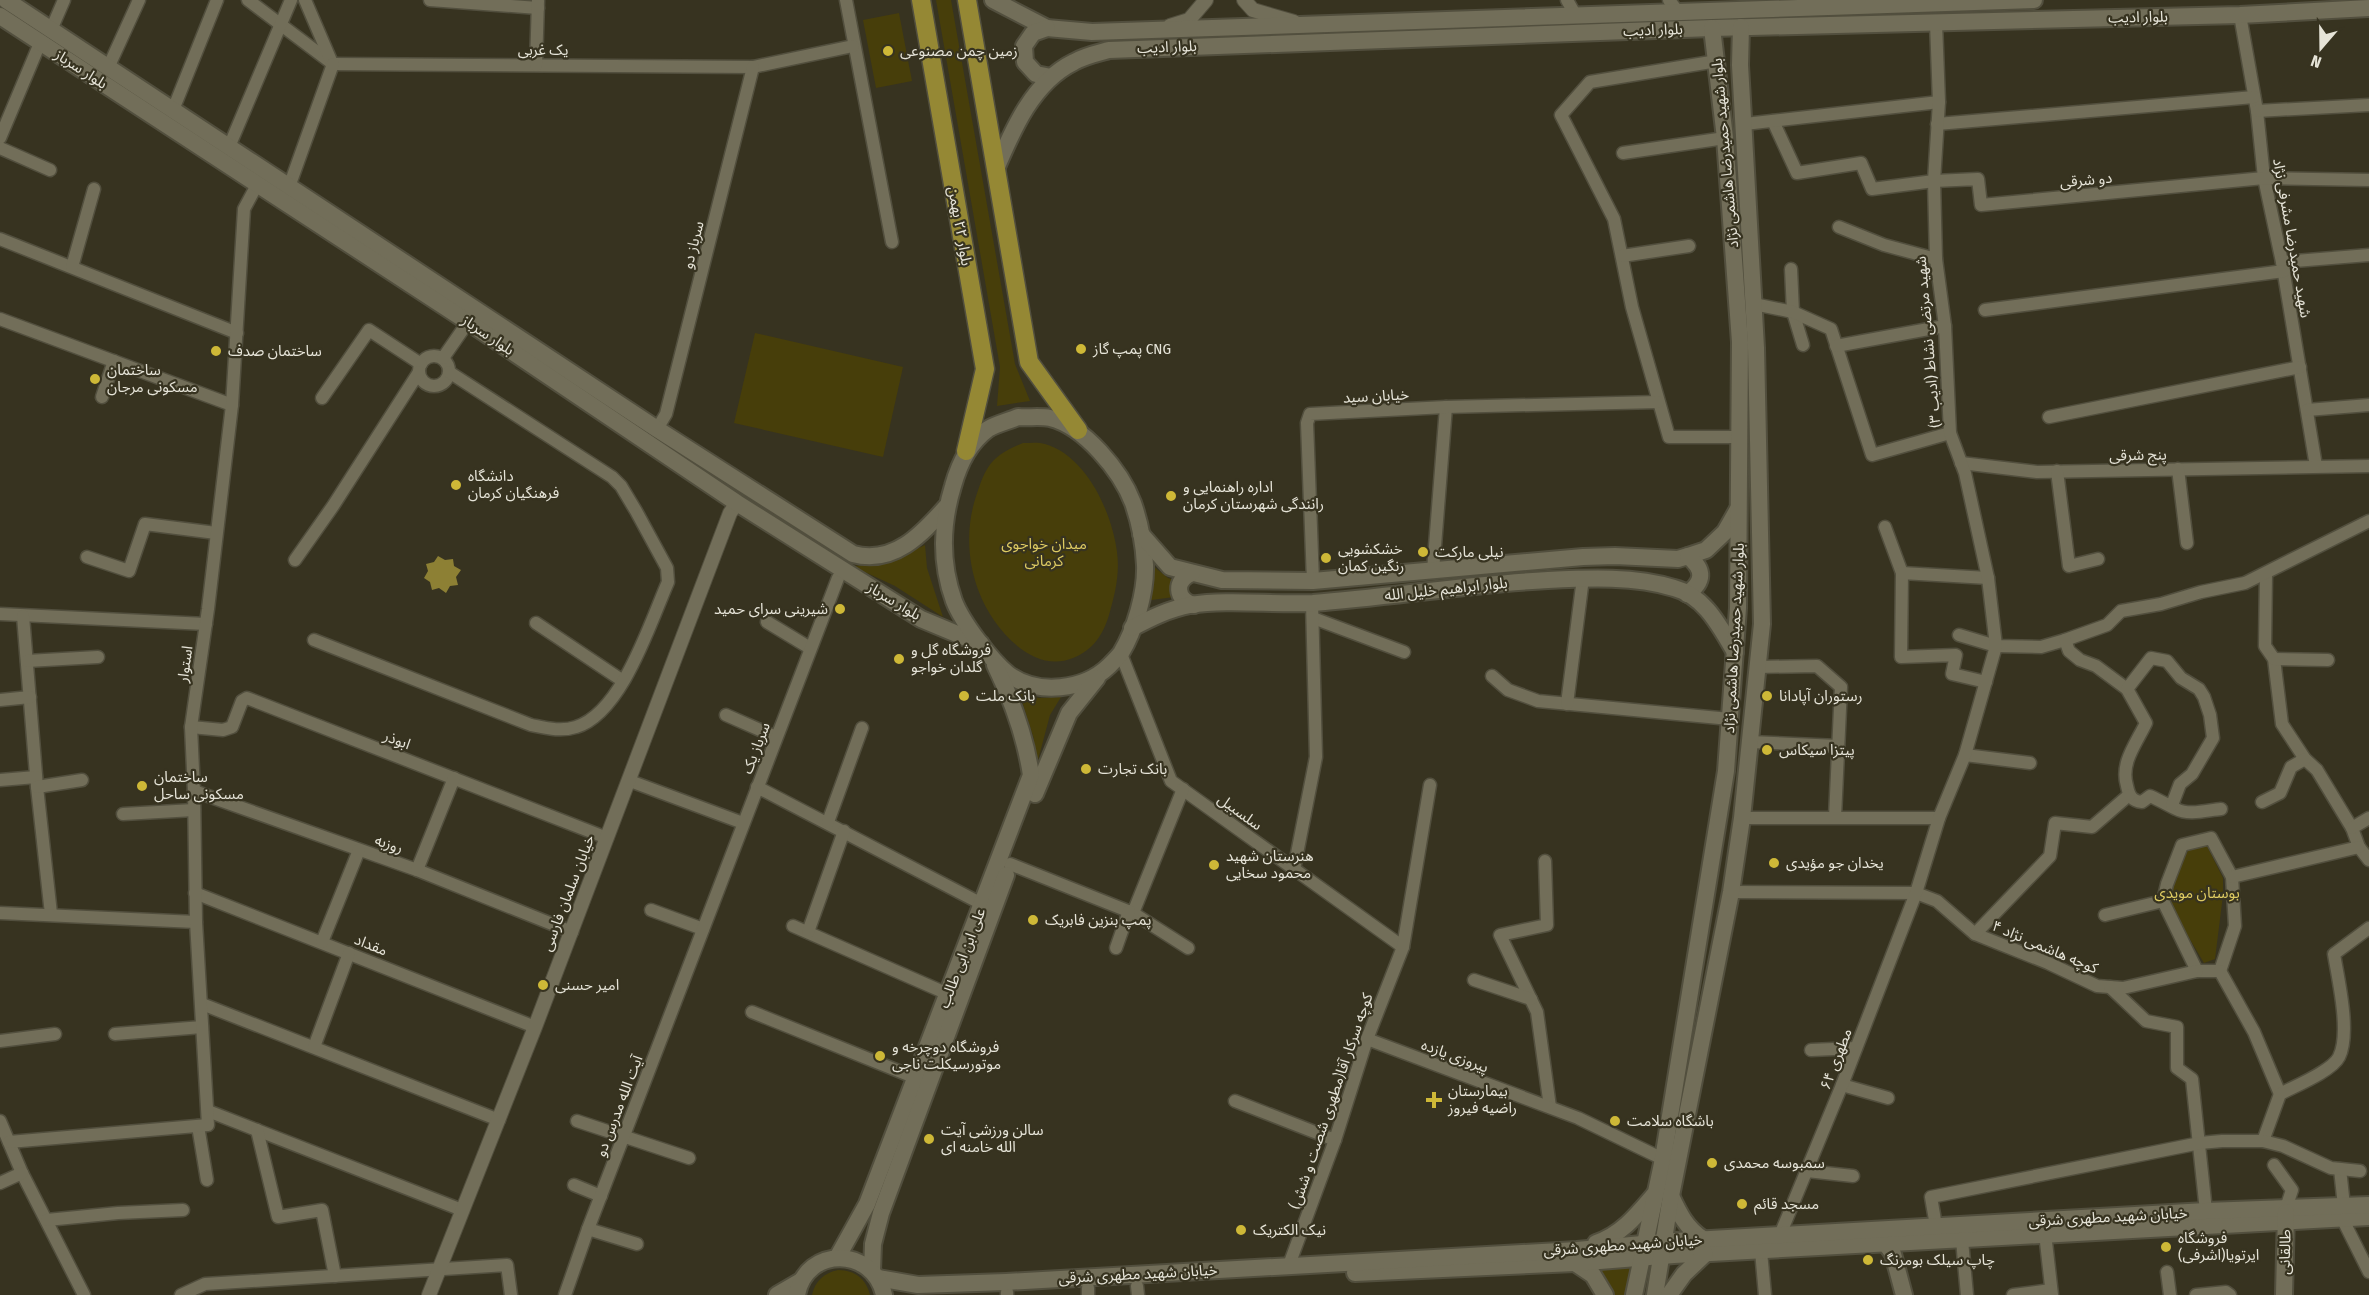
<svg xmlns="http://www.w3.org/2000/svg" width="2369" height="1295" viewBox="0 0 2369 1295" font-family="'Fira Sans Condensed','Noto Sans Arabic',sans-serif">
<rect width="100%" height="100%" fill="#373320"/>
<g fill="#473e0a">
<polygon points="936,0 951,0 1015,364 1030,401 997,406 1000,367"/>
<polygon points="899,13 912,81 876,88 863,20"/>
<polygon points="755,333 903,367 883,457 734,423"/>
<path d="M1023,443c7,0 16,-1 22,1 42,12 67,69 72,108 3,22 -2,42 -8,63 -6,20 -16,35 -36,43 -41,17 -81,-31 -94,-66 -11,-28 -13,-60 -5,-89 11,-34 14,-46 49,-60z"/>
<polygon points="925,545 927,568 943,617 895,586 852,566 884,564"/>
<polygon points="1149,563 1168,578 1177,581 1174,597 1144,601"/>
<polygon points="1022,694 1039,698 1061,697 1050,715 1035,771 1034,739 1020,695"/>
<polygon points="2206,844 2223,878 2223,895 2215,959 2204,963 2173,911 2169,888 2189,849"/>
<polygon points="1633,1265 1627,1295 1613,1295 1596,1269"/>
<path d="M838,1270c17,0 28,9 32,25h-58c3,-14 12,-22 26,-25z"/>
</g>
<polygon fill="#8d8034" points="438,556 445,560 453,559 454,566 461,570 456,577 458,585 450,586 446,593 439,588 432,590 430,582 424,578 428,571 426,564 434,562"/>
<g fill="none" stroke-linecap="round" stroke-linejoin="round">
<defs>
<g id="minor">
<polyline points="248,0 333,64"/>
<polyline points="305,0 332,63"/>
<polyline points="430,0 538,8"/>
<polyline points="846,0 892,242"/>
<polyline points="1567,0 1576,16"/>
<polyline points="1669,0 1679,13"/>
<polyline points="2240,15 2257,111 2264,178 2282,262 2316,466"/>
<polyline points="51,30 64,0"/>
<polyline points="1717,61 1590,82 1561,115 1614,219 1632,307 1669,437 1739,437"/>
<polyline points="333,64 753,67 853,46"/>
<polyline points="536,65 538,1"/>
<polyline points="108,68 139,0"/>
<polyline points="173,110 217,0"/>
<polyline points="2257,111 2369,105"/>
<polyline points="1773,121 1797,173 1861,163 1872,189 1934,181 1978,179 1981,205 2264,178 2369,180"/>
<polyline points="1745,124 1939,102"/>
<polyline points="1937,124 2254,97"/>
<polyline points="0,138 40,43"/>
<polyline points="229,147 291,0"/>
<polyline points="0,148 50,170"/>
<polyline points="1623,153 1725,138"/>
<polyline points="289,187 333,64"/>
<polyline points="1839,227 1884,245 1936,259"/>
<polyline points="0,239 237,333"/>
<polyline points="1622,256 1689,246"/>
<polyline points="2282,262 2369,255"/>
<polyline points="72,267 94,189"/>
<polyline points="1791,269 1793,312 1803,345"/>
<polyline points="1754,304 1793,312 1831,329 1872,455 1950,433"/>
<polyline points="1985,310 2284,271"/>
<polyline points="0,319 232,405"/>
<polyline points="1836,346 1945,326"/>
<circle cx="434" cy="371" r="15"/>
<polyline points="443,358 468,322"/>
<polyline points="102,397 114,361"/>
<polyline points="322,398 369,330 421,364"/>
<polyline points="2307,410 2369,405"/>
<polyline points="2049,417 2300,367"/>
<polyline points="657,429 666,414 753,67"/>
<polyline points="1961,463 2037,472 2369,466"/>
<polyline points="2178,469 2187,543"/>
<polyline points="2057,471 2069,566 2098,559"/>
<polyline points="1885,527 1902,573"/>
<polyline points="87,557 129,571 145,524 216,533"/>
<polyline points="295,560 333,506 419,372"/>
<polyline points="1433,571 1446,407"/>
<polyline points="2266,574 2265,646 2274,659 2282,724 2305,759 2317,770 2352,828 2359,847 2369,860"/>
<polyline points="1313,581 1307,423 1310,414 1446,407 1658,402"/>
<polyline points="0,614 206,624"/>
<polyline points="23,616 37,787 51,914"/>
<polyline points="1313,618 1404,652"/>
<polyline points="767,622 810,648"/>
<polyline points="536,623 623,681"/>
<polyline points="1959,635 1996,646 2041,647 2065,640 2107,625 2121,611 2161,604 2201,592 2245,583 2369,521"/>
<path d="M314,640l217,85c15,3 30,7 45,2 46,-14 74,-104 92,-145l-1,-14 -31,-57 -15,-25 -9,-9 -163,-105"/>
<path d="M2065,640l4,11 11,9 16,6 31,23 19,34c-10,21 -26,40 -19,63 2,10 5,15 15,16l8,-6c9,4 18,9 26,13 13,7 32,1 45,0"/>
<polyline points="1121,654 1171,781 1403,947"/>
<polyline points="2274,659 2328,660"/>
<polyline points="27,661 98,657"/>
<polyline points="1757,667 1817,666 1841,687 1835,817"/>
<polyline points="1492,676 1508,690 1538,701 1730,719"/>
<polyline points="1986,682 1952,674 1956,655 1901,657 1902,573 1988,578"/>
<polyline points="2127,689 2151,658 2167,661 2181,678 2199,689 2204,697 2210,715 2213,738 2192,774 2180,784 2172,805"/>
<polyline points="0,700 30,697"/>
<polyline points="1567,704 1583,578"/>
<polyline points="726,715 776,737"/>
<polyline points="191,727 223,730 232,727 242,701 247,698 607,838"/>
<polyline points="1750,742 1838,746"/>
<polyline points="1965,755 2030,763"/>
<polyline points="0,780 36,777"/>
<polyline points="630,781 743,823"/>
<polyline points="37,787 82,780"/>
<polyline points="757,787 982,904"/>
<polyline points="194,791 417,870 572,932"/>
<polyline points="2262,802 2280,793 2291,767 2305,759"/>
<polyline points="123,814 194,810"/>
<polyline points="1742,818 1939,818"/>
<polyline points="828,822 862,728"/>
<polyline points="2352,828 2369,818"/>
<polygon points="2211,838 2232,877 2235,926 2220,971 2197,971 2163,901 2167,884 2182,845"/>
<polyline points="1545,861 1547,925 1500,935 1537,1012 1550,1107"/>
<polyline points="1010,864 1133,913 1188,948"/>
<polyline points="1294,869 1316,757 1312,603"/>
<polyline points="417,870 454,778"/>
<polyline points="2232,877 2359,847"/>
<polyline points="1731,892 1916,893 1937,901 1975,934 2048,963 2097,986 2123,988 2197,971"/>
<polyline points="195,893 535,1027"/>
<polyline points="651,910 703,929"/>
<polyline points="0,913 196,922"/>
<polyline points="1133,913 1183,789"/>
<polyline points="2105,915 2163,901"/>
<polyline points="793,926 948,994"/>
<polyline points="808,932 844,831"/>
<polyline points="1975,934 2050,856 2055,823 2092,827 2129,795"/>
<polyline points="322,942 359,850"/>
<polyline points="1116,948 1129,911"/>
<polyline points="2220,971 2254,1032 2280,1094"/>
<polyline points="1474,980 1531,999"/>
<polyline points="2110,987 2146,1021 2177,1027 2177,1068 2192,1079 2206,1211"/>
<polyline points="202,1004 499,1120"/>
<polyline points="752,1012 916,1078"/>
<polyline points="115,1034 202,1027"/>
<polyline points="1367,1039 1578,1118 1663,1159"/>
<polyline points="0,1041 55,1034"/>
<polyline points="314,1047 349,953"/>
<polyline points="1811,1050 1856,1048"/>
<polyline points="1842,1085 1888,1098"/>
<polyline points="1235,1101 1335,1140"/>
<polyline points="208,1111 462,1210"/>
<polyline points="0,1121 22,1173 84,1295"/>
<polyline points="577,1121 689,1158"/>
<polyline points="198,1126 207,1180"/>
<polyline points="257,1130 278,1217 322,1210 335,1276"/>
<path d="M2263,1141l17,-47c15,-8 52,-23 59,-37 12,-24 -1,-78 -5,-103l35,-26"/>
<polyline points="9,1142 208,1125 196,922 194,791 191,727 208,609 232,405 244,209 258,183"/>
<polyline points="2274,1165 2292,1190 2286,1208"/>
<polyline points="2340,1169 2344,1206"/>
<polyline points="1807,1171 1853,1176"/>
<polyline points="0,1183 22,1173"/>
<polyline points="574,1185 601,1196"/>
<polyline points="2342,1218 2369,1272"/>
<polyline points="47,1220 118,1213 183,1210"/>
<polyline points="1936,1226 1931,1197 2200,1143 2222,1141 2263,1141 2283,1146 2331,1168 2360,1171"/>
<polyline points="588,1229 637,1244"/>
<polyline points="1780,1235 1842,1085 1916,893 1939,818 1965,755 1996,646 1988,578 1965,473 1950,433 1945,326 1936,259 1934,181 1939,102 1936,23"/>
<polyline points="1962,1240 1967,1295"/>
<polyline points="2046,1242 2052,1295"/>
<polyline points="1761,1251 1765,1295"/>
<polyline points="1289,1265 1335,1140 1367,1039 1403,947 1430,785"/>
<polyline points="2167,1272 2170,1295"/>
<polyline points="1137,1286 1138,1295"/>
<polyline points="1088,1288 1088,1295"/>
<polyline points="1007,1292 1007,1295"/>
<polyline points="181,1295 205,1284 507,1265 511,1295"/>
<polyline points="565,1295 588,1229 838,578"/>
<polyline points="2013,1295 2051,1290"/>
<polyline points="2196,1295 2226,1292 2230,1295"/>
</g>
<g id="tertiary">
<polyline points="1244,0 1253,10 1294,22"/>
<polyline points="1170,26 1189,20 1206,0"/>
<polyline points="429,1295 535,1027 730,513 737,503"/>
</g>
<g id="secondary">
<path d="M6,0l651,429 196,125c41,11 69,-20 93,-47"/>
<polyline points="993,0 1047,28 1092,32 2034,0"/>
<polyline points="0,16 468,322 737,503 921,619 981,644"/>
<polyline points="1047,28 1033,33 1024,46 1025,62 1036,74 1051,77"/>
<path d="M996,169c17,-40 37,-87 78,-107 10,-6 24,-9 35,-12l603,-22 528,-13 129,-7"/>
<path d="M1018,417c10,1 22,-1 32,1 34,8 71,53 83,85 7,20 11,42 12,62 1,27 -10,65 -24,88 -3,4 -8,9 -12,13 -25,24 -71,30 -101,8 -17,-14 -46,-52 -54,-73 -14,-39 -13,-76 -1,-115 6,-22 16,-43 35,-57 8,-5 21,-8 30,-12z"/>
<polyline points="1141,534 1170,567 1222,580 1313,581 1583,557 1615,556 1678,559 1688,556 1706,550 1725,532 1738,509"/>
<path d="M1192,573c-18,7 -17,27 2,32"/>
<path d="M1687,594c17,-12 18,-24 1,-38"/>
<path d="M1132,628c19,-10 37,-19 58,-23 39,-6 83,0 123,-2 78,-6 156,-19 235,-23 41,-2 87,-4 126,8 31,8 46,39 61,64"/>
<polyline points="1035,794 1069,713 1097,678"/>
<path d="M1671,1196c8,17 15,32 32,43"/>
<path d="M1596,1243c25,-8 41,-28 58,-48"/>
<polyline points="1886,1244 1893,1254 1904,1295"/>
<path d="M837,1258l30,-54 164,-429c-6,-40 -19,-75 -36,-110"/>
<polyline points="1575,1263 1593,1275 1605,1295"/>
<polyline points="872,1271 873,1244 881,1213 1006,875"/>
<polyline points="1355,1273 1575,1263 1674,1255 2369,1217"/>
<polyline points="878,1278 918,1285 1006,1282 1577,1250 1675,1241 2206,1211 2369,1205"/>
<polyline points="777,1295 801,1281"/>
<path d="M797,1295c9,-50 77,-48 87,0"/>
<polyline points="1634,1295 1663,1159 1726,771 1738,608 1740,342 1725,138 1712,28"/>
<polyline points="1655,1295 1671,1196 1731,892 1742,818 1762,624 1756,348 1740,65 1741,27"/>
<polyline points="1669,1295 1684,1274 1705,1254"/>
<polyline points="2284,1295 2286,1212"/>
</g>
<g id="primary">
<polyline points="921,0 985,369 966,451"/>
<polyline points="967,0 1029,362 1078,430"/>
</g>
</defs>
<use href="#minor" stroke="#524f3e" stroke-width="15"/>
<use href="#tertiary" stroke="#524f3e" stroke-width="16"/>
<use href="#secondary" stroke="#524f3e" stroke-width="20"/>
<use href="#primary" stroke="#524f3e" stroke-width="21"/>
<use href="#minor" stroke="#726e59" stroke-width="12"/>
<use href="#tertiary" stroke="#726e59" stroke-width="14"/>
<use href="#secondary" stroke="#726e59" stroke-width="16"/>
<use href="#primary" stroke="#958834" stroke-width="18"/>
</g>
<g fill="#ceb837" stroke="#373320" stroke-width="2">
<circle cx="888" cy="51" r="6"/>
<circle cx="1081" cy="349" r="6"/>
<circle cx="216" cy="351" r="6"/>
<circle cx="95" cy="379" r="6"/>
<circle cx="456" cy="485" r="6"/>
<circle cx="1171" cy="496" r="6"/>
<circle cx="1423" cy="552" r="6"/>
<circle cx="1326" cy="558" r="6"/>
<circle cx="840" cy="609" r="6"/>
<circle cx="899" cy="659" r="6"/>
<circle cx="964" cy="696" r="6"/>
<circle cx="1767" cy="696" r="6"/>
<circle cx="1767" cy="750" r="6"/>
<circle cx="1086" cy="769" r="6"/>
<circle cx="142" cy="786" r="6"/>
<circle cx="1774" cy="863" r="6"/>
<circle cx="1214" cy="865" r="6"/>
<circle cx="1033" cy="920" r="6"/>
<circle cx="543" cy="985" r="6"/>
<circle cx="880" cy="1056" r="6"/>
<path d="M1431 1091h6v6h6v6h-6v6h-6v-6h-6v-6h6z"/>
<circle cx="1615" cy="1121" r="6"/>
<circle cx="929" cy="1139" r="6"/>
<circle cx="1712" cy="1163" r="6"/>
<circle cx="1742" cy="1204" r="6"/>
<circle cx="1241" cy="1230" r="6"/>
<circle cx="2166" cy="1247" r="6"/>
<circle cx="1868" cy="1260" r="6"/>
</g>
<g text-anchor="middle" stroke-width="4.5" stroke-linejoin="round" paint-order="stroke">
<g font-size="15" fill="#e6e4d8" stroke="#373320">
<text transform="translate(2138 17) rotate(-1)" y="5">بلوار ادیب</text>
<text transform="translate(1653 30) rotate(-2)" y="5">بلوار ادیب</text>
<text transform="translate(1167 47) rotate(-2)" y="5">بلوار ادیب</text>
<text x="543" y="55">یک غربی</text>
<text transform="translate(81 69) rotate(33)" y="5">بلوار سرباز</text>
<text transform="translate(1725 153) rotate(-95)" y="5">بلوار شهید حمیدرضا هاشمی نژاد</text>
<text transform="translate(2086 180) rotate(-5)" y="5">دو شرقی</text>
<text transform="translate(960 226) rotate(80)" y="5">بلوار ۲۲ بهمن</text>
<text transform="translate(2292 238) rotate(80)" y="5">شهید حمیدرضا مشرفی نژاد</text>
<text transform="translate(693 245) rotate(-76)" y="5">سرباز دو</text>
<text transform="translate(488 335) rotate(34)" y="5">بلوار سرباز</text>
<text transform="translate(1928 342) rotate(-95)" y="5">شهید مرتضی نشاط (ادیب ۳)</text>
<text transform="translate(1376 396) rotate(-3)" y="5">خیابان سید</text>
<text transform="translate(2138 455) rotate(-1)" y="5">پنج شرقی</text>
<text transform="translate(1446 589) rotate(-6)" y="5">بلوار ابراهیم خلیل الله</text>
<text transform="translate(894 601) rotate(31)" y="5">بلوار سرباز</text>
<text transform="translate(1734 638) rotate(-87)" y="5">بلوار شهید حمیدرضا هاشمی نژاد</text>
<text transform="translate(185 664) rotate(-82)" y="5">استوار</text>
<text transform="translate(397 740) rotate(21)" y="5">ابوذر</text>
<text transform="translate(756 748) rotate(-69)" y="5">سرباز یک</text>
<text transform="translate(1240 812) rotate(36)" y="5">سلسبیل</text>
<text transform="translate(389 844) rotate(19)" y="5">روزبه</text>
<text transform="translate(568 893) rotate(-69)" y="5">خیابان سلمان فارسی</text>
<text transform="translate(371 945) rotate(22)" y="5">مقداد</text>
<text transform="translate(2045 947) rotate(23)" y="5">کوچه هاشمی نژاد ۴</text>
<text transform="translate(962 958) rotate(-69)" y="5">علی ابن ابی طالب</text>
<text transform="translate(1455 1056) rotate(20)" y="5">پیروزی یازده</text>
<text transform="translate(1836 1059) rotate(-69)" y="5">مطهری ۶۴</text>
<text transform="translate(1331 1101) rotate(-71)" y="5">(مطهری شصت و شش)کوچه سرکار آقا</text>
<text transform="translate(619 1106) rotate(-69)" y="5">آیت الله مدرس دو</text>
<text transform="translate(2108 1217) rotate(-3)" y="5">خیابان شهید مطهری شرقی</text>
<text transform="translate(1623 1245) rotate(-4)" y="5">خیابان شهید مطهری شرقی</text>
<text transform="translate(2285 1252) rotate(-89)" y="5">طالقانی</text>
<text transform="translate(1138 1274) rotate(-3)" y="5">خیابان شهید مطهری شرقی</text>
</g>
<g font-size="15" fill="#e6e4d8" stroke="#373320" text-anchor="start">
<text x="900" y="56">زمین چمن مصنوعی</text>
<text x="1093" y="354">پمپ گاز CNG</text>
<text x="228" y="356">ساختمان صدف</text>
<text x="107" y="375">ساختمان<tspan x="107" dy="17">مسکونی مرجان</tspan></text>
<text x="468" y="481">دانشگاه<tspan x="468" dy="17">فرهنگیان کرمان</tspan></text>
<text x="1183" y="492">اداره راهنمایی و<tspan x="1183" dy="17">رانندگی شهرستان کرمان</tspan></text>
<text x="1338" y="554">خشکشویی<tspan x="1338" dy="17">رنگین کمان</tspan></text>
<text x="1435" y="557">نیلی مارکت</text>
<text x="828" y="614" text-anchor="end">شیرینی سرای حمید</text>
<text x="911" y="655">فروشگاه گل و<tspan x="911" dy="17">گلدان خواجو</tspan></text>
<text x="976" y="701">بانک ملت</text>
<text x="1779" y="701">رستوران آپادانا</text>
<text x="1779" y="755">پیتزا سیکاس</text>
<text x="1098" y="774">بانک تجارت</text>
<text x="154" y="782">ساختمان<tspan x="154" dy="17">مسکونی ساحل</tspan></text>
<text x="1226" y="861">هنرستان شهید<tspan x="1226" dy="17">محمود سخایی</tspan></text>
<text x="1786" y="868">یخدان جو مؤیدی</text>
<text x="1045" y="925">پمپ بنزین فابریک</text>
<text x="555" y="990">امیر حسنی</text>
<text x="892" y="1052">فروشگاه دوچرخه و<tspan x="892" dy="17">موتورسیکلت ناجی</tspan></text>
<text x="1448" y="1096">بیمارستان<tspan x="1448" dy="17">راضیه فیروز</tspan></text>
<text x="1627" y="1126">باشگاه سلامت</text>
<text x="941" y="1135">سالن ورزشى آیت<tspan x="941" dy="17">الله خامنه اى</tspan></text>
<text x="1724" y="1168">سمبوسه محمدی</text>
<text x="1754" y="1209">مسجد قائم</text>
<text x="1253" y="1235">نیک الکتریک</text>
<text x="2178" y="1243">فروشگاه<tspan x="2178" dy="17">ایرتویا(اشرفی)</tspan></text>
<text x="1880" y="1265">چاپ سیلک بومرنگ</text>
</g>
<g font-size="15" fill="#decb62" stroke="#373320">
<text x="1044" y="549">میدان خواجوی<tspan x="1044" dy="17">کرمانی</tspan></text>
<text x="2197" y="898">بوستان مویدی</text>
</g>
</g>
<g transform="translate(2321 48) rotate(200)" stroke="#373320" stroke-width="4.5" paint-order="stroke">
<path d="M0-4.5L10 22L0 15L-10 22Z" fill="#e6e4d8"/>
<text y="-9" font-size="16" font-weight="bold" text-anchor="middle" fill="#e6e4d8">N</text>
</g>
</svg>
